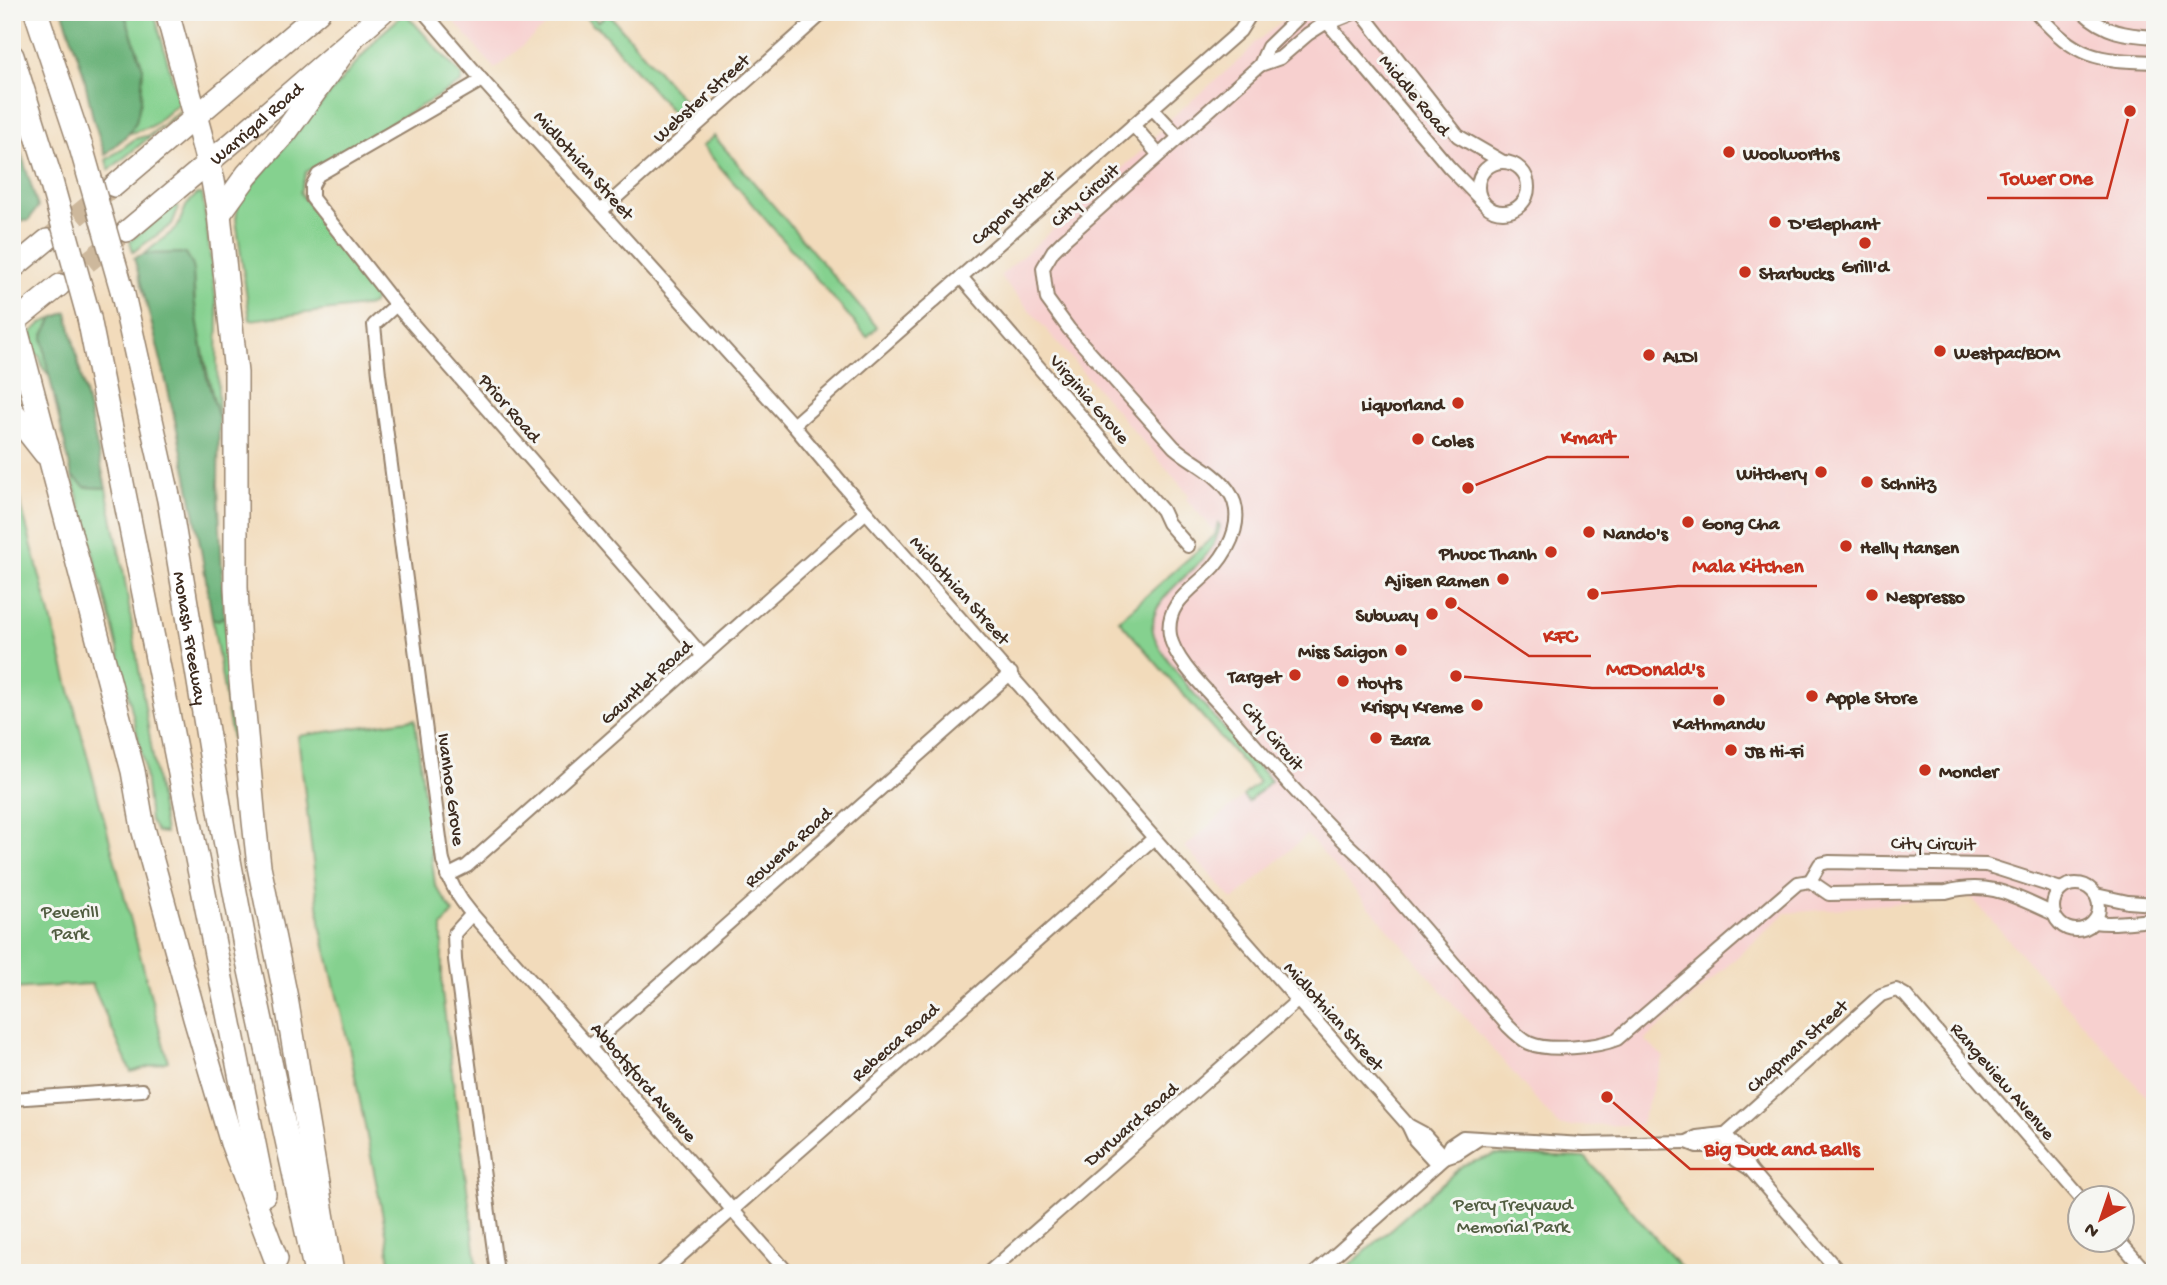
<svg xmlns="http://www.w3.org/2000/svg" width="2167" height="1285" viewBox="0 0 2167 1285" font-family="'Gochi Hand',sans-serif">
<rect width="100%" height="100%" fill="#f6f6f2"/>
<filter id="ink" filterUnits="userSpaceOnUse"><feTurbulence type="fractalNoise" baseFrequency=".0143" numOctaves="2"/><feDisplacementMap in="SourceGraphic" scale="14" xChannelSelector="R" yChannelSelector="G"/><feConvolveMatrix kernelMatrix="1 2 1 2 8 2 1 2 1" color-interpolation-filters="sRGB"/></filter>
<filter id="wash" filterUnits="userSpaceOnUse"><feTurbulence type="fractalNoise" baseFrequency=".00686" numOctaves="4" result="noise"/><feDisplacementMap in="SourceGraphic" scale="28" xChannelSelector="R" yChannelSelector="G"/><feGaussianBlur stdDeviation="1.57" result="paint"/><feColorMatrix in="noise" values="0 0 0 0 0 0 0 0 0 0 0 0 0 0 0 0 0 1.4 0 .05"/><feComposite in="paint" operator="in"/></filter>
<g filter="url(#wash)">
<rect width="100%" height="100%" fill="#f2dbbb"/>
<g fill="#f7d0cf">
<polygon points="446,12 562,12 495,69"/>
<polygon points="1295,12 2155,12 2155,1106 1971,897 1786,913 1645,1040 1664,1057 1640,1125 1559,1126 1307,835 1233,900 1185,847 1259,782 1119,620 1216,533 1186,499 1189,495 1000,276 1146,147 1169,120 1245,55 1254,43"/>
</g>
<g fill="#85d18f" stroke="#607e56" stroke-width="2">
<polygon points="124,12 154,12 179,103 152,126 128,134 136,122 143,68"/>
<polygon points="581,12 589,12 598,22 608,13 690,108 678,119 598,27 594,26"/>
<polygon points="405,13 462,76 461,83 306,172 300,193 373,290 376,297 372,305 250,320 236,219 239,200 380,35"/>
<polygon points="181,110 180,112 109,170 106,160 135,139 150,135"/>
<polygon points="714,136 877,327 867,337 702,146"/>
<path d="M197,194h5l1,5 15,118 -1,45 2,58c-10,-36 -17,-71 -23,-108 -3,-21 0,-41 -10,-59l-42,1 33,-26 10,-24z"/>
<polygon points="175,205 179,207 172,224 133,252 130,241"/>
<polygon points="53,318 43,337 49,375 43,368 39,355 36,355 31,333 42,323"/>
<polygon points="12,471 168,1061 131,1072 92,984 12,989"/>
<polygon points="72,476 86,487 106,488 123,569 165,833 157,832 150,821 144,764 112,623"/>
<path d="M1218,523l2,3c-6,34 -40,49 -58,75 -6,7 -11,20 -9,30 3,27 96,124 118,150l-23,21 -5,-6 16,-14 -140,-162 96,-85z"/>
<polygon points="224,616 236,736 232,739 212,618 218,620"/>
<polygon points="415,719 435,885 453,912 442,927 442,993 478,1273 391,1273 387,1237 349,1046 321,929 298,736"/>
<polygon points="1496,1155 1586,1158 1686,1273 1341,1273 1463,1165"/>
</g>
<g fill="#6cb37a" stroke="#546e4c" stroke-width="2">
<polygon points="63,12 124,12 143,68 141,100 136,122 128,134 105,155 93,118 83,72"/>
<polygon points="12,124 38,207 28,221 15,220 12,216"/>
<path d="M186,253l7,13 1,33 12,75 13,46 -1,64 6,132 -6,4 -6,-2c-18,-122 -45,-242 -78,-360l10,-4z"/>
<polygon points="67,312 106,488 85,487 72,476 46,361 43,337 53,318"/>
</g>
</g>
<g filter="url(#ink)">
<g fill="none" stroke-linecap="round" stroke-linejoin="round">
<g stroke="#cdb89c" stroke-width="21" stroke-dasharray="21 10" stroke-linecap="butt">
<polyline points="52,236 108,190"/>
<polyline points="63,282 120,236"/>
</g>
<defs>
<g id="minor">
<polyline points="424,12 482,80"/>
<path d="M1304,12l-36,35 -8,18 -196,175 -11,11 -10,17 4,31 22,30 105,118c17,15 40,24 54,43 18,25 4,56 -14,77 -19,21 -49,35 -44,68 4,26 39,57 56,77 44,51 88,102 138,148l144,166c6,6 13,13 21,17 19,9 69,4 88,-4l181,-156 12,-2 19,13 117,-2c45,-12 69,5 108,22"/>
<polyline points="1361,12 1458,136 1503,162"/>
<path d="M2036,12c41,47 59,48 119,50"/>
<path d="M2083,12c22,21 43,23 72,25"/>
<polyline points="1260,65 1280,58 1308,34 1327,22 1449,167 1482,201"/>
<polyline points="1152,108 1178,136"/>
<polyline points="1133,125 1158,154"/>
<circle cx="1503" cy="187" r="25"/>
<polyline points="602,210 824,12"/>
<polyline points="961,277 1162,510 1168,523 1188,546"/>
<path d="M396,305l-22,20 5,49 64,487c6,21 15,37 29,53l316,359"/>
<polyline points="793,425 1240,31 1252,12"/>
<polyline points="702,655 396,305 312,198 312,186 318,175 482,80 793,425 866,512 1408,1125 1415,1140 1437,1164"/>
<polyline points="447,876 467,866 866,512"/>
<polyline points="1810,881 1820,864 1829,862 1986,865 2061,889"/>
<circle cx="2076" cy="907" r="23"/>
<polyline points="2096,895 2128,902 2155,904"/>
<polyline points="472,914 454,934 455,960 497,1273"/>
<path d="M2094,922c20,3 40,-1 61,-2"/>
<polyline points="589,1047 1011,673"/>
<polyline points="12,1099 142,1090"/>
<polyline points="1408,1125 1423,1133 1445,1157"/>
<polyline points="1725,1134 1743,1154 1750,1169"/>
<polyline points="1714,1136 1736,1160 1750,1169 1840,1273"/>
<polyline points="1687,1142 1697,1146 1712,1146 1881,995 1896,990 1905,995 2081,1198"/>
<polyline points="1445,1157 1451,1145 1463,1137 1583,1144 1687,1142 1697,1137 1723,1134"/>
<polyline points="2118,1240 2147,1273"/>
<polyline points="661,1273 1154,838"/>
<polyline points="988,1273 1297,1001"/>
<polyline points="1315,1273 1445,1157 1457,1153 1480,1138"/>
</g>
<polyline id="tertiary" points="1318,12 1327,22 1352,12"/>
<g id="trunk">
<polyline points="114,186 319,12"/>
<path id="s1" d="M127,231l112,-94 144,-125"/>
<polyline points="12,269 47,240"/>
<polyline points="12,324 60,285"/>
</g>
<g id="motorway">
<polyline points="36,12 81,147"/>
<polyline points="167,12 213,181 219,214 236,373 236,587 240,670 254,821 259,866 286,998 332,1273"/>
<polyline points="12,56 49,174"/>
<polyline points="219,214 247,175 287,130 351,41"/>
<path id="s2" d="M122,290l47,210 55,334 24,127 68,312"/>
<polyline points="12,314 133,771 143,828 195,1018 232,1143 276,1259"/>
<polyline points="89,318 264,1194"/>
<polyline points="12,411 45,453"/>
</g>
</defs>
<use href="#minor" stroke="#96826c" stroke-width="16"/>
<use href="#tertiary" stroke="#96826c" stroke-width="19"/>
<use href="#trunk" stroke="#96826c" stroke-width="24"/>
<use href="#motorway" stroke="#96826c" stroke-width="26"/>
<use href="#minor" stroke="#fff" stroke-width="12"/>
<use href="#tertiary" stroke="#fff" stroke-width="16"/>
<use href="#trunk" stroke="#fff" stroke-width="21"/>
<use href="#motorway" stroke="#fff" stroke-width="23"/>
<defs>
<g id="motorway-bridge">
<polyline points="81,147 122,290"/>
<polyline points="49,174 89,318"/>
</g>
</defs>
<use href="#motorway-bridge" stroke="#96826c" stroke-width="26" stroke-linecap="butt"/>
<use href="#motorway-bridge" stroke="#fff" stroke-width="23"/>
</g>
</g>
<g fill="#c8321e" stroke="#f6f6f2" stroke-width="2.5">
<circle cx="1729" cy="152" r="7"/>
<circle cx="1775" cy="222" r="7"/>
<circle cx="1865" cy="243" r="7"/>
<circle cx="1745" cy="272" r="7"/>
<circle cx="1940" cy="351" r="7"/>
<circle cx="1649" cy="355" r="7"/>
<circle cx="1458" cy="403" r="7"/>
<circle cx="1418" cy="439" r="7"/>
<circle cx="1821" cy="472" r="7"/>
<circle cx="1867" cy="482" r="7"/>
<circle cx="1688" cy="522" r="7"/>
<circle cx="1589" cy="532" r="7"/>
<circle cx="1846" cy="546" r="7"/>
<circle cx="1551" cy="552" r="7"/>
<circle cx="1503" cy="579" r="7"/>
<circle cx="1872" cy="595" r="7"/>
<circle cx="1432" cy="614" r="7"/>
<circle cx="1401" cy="650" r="7"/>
<circle cx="1295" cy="675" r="7"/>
<circle cx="1343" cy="681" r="7"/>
<circle cx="1812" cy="696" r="7"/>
<circle cx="1719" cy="700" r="7"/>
<circle cx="1477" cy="705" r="7"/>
<circle cx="1376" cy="738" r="7"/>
<circle cx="1731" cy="750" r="7"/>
<circle cx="1925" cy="770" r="7"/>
</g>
<g text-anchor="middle" stroke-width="6" stroke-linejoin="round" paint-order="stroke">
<g font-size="19" fill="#3b2a1e" stroke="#f6f6f2">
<text transform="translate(1416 94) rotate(50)" y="7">Middle Road</text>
<text transform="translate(700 97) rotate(-42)" y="7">Webster Street</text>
<text dy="7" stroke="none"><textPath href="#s1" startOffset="168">Warrigal Road</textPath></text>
<text transform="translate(585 164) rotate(48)" y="7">Midlothian Street</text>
<text transform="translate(1084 194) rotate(-42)" y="7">City Circuit</text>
<text transform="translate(1012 206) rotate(-41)" y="7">Capon Street</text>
<text transform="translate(1091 398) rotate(49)" y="7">Virginia Grove</text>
<text transform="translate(511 407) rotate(49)" y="7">Prior Road</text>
<text transform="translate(961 589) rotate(48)" y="7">Midlothian Street</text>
<text dy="7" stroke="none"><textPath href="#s2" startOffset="355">Monash Freeway</textPath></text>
<text transform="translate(645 681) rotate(-42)" y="7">Gauntlet Road</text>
<text transform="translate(1274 735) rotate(49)" y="7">City Circuit</text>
<text transform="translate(453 789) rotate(82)" y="7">Ivanhoe Grove</text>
<text transform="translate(1933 842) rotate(1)" y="7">City Circuit</text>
<text transform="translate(787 846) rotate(-42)" y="7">Rowena Road</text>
<text transform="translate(1335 1015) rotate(48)" y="7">Midlothian Street</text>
<text transform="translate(894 1041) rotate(-41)" y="7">Rebecca Road</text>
<text transform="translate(1796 1045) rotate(-42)" y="7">Chapman Street</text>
<text transform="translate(2004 1080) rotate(49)" y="7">Rangeview Avenue</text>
<text transform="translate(645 1081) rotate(49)" y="7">Abbotsford Avenue</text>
<text transform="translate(1130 1123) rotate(-41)" y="7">Durward Road</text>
</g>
<g font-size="19" font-weight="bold" fill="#3b2a1e" stroke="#f6f6f2" text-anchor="start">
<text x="1743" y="159">Woolworths</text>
<text x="1789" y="229">D'Elephant</text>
<text x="1865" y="272" text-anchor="middle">Grill'd</text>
<text x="1759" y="279">Starbucks</text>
<text x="1954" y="358">Westpac/BOM</text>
<text x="1663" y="362">ALDI</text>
<text x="1444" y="410" text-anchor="end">Liquorland</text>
<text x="1432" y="446">Coles</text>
<text x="1807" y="479" text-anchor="end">Witchery</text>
<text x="1881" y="489">Schnitz</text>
<text x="1702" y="529">Gong Cha</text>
<text x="1603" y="539">Nando's</text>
<text x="1860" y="553">Helly Hansen</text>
<text x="1537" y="559" text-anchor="end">Phuoc Thanh</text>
<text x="1489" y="586" text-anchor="end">Ajisen Ramen</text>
<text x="1886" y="602">Nespresso</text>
<text x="1418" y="621" text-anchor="end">Subway</text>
<text x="1387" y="657" text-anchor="end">Miss Saigon</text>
<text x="1281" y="682" text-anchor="end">Target</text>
<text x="1357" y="688">Hoyts</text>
<text x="1826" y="703">Apple Store</text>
<text x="1463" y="712" text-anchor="end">Krispy Kreme</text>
<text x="1719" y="729" text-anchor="middle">Kathmandu</text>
<text x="1390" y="745">Zara</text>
<text x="1745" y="757">JB Hi-Fi</text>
<text x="1939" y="777">Moncler</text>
</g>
<g font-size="19" fill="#515c40" stroke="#f6f6f2">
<text x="70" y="917">Peverill<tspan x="70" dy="22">Park</tspan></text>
<text x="1513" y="1210">Percy Treyvaud<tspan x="1513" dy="22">Memorial Park</tspan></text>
</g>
</g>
<path fill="none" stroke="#c8321e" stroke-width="2.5" d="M2130 111L2107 198H1987M1468 488L1547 457H1629M1593 594L1678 586H1817M1451 603L1529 656H1591M1456 676L1592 688H1718M1607 1097L1690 1169H1874"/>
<g fill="#c8321e" stroke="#f6f6f2" stroke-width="2.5">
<circle cx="2130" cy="111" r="7"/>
<circle cx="1468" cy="488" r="7"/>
<circle cx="1593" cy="594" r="7"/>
<circle cx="1451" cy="603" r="7"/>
<circle cx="1456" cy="676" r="7"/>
<circle cx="1607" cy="1097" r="7"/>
</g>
<g font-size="21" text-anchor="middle" font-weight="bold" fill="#c8321e" stroke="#f6f6f2" stroke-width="6" stroke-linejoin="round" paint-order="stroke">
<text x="2047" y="184">Tower One</text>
<text x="1588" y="443">Kmart</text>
<text x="1748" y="572">Mala Kitchen</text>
<text x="1560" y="642">KFC</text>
<text x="1655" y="675">McDonald's</text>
<text x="1782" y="1155">Big Duck and Balls</text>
</g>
<rect width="2167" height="1285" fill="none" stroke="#f6f6f2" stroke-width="42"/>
<g transform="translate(2101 1219) rotate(220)"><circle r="33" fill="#f6f6f2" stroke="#aba49d" stroke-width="2"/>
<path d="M0-5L12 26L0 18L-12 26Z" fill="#c8321e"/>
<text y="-10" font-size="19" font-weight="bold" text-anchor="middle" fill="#3b2a1e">N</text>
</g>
</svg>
